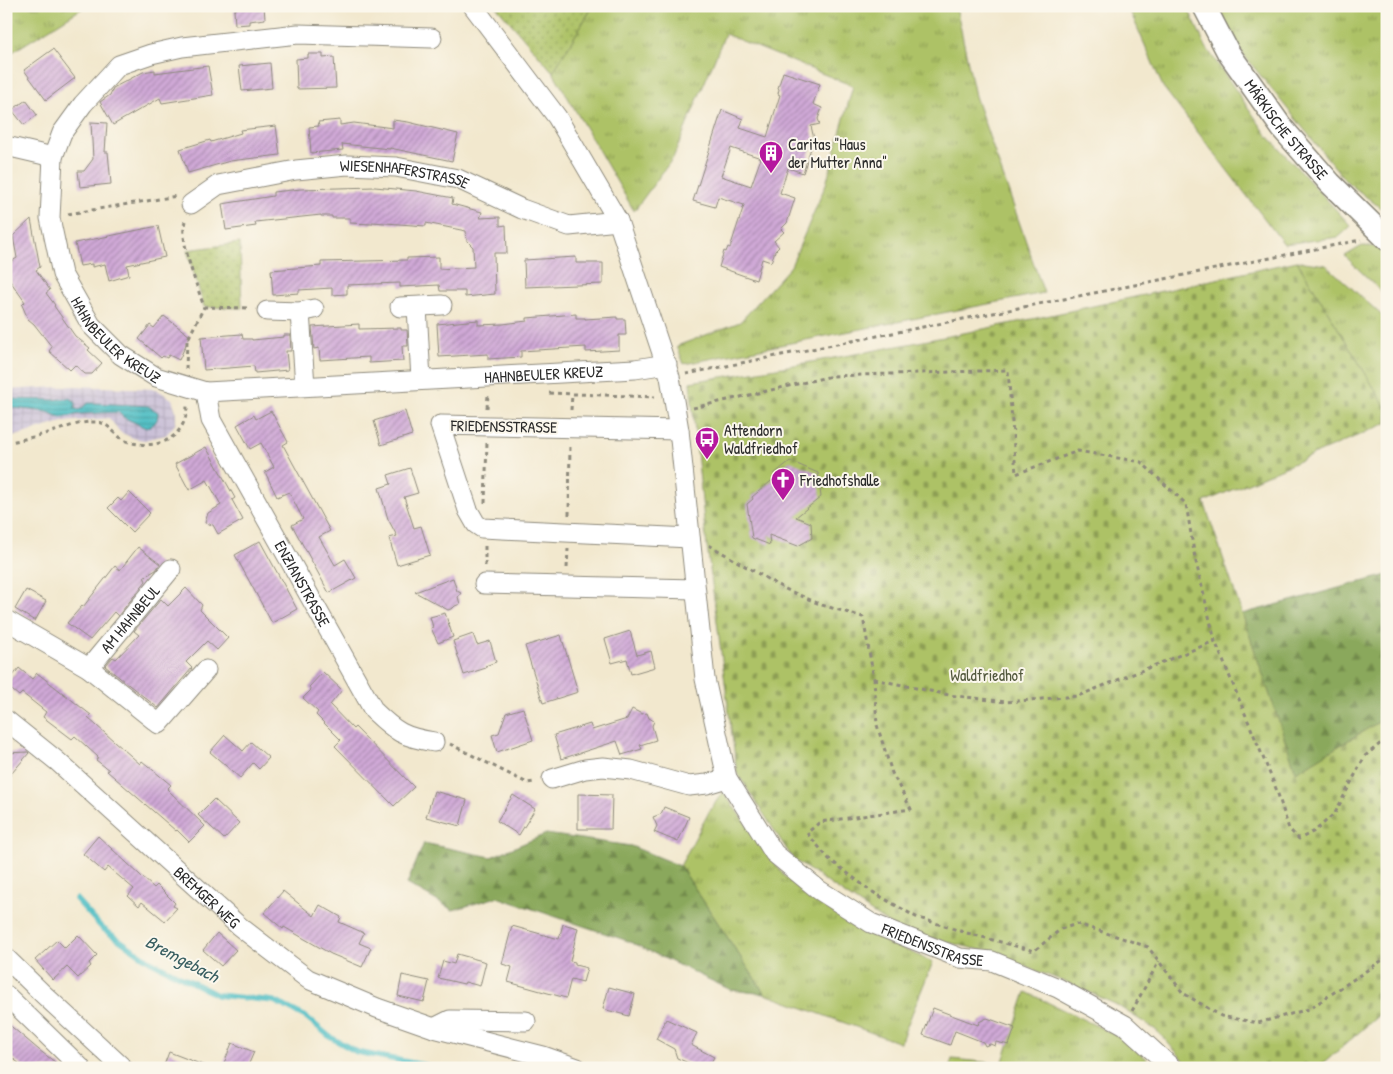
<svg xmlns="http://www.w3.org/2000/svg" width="1393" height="1074" viewBox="0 0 1393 1074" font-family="'Patrick Hand',sans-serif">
<defs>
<pattern id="industrial-grid" width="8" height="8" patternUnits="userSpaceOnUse" patternTransform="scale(1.25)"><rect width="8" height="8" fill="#c9bfd7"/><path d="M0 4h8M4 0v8" fill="none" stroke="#ada4b9"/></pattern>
<pattern id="grass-tufts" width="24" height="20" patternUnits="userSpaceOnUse" patternTransform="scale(1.25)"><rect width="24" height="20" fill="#adc266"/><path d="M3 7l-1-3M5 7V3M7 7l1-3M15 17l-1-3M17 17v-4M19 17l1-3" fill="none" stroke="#8d9e54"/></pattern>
<pattern id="forest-firs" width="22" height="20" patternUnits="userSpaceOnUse" patternTransform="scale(1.25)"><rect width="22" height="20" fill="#8aa85b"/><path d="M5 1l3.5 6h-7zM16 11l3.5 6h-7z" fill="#71894b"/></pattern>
<pattern id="cemetery-stones" width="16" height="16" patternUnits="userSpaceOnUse" patternTransform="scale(1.25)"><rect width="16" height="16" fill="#adc266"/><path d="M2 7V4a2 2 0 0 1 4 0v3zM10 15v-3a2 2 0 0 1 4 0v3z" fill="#8d9e54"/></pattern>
<pattern id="park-dots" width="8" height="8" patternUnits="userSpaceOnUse" patternTransform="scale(1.25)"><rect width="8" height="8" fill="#adc266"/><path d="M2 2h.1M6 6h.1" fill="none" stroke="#8d9e54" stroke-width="1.8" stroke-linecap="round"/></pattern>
<pattern id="water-rules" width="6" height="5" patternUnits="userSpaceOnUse" patternTransform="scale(1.25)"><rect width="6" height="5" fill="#4fbec4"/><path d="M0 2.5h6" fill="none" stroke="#429b9f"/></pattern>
<pattern id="building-hatch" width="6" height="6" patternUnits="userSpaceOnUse" patternTransform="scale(1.25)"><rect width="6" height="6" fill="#d0a9d7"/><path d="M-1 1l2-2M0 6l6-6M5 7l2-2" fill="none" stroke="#a98aaf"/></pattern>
</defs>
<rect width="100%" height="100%" fill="#fbf7ec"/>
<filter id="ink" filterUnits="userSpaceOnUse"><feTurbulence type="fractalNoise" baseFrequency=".02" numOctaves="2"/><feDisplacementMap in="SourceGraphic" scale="10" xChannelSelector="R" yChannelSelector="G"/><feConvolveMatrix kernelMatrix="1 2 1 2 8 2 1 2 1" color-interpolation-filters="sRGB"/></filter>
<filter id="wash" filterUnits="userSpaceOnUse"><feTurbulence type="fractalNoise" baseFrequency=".0096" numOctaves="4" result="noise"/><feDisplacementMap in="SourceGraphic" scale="20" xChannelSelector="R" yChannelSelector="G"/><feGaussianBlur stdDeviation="1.12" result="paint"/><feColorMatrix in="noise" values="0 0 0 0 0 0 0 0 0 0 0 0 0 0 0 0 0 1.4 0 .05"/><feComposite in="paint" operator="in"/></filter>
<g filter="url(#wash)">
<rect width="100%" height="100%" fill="#f2e8ce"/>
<polygon fill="url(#industrial-grid)" points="74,386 156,389 172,399 176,411 176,423 166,435 144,440 133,438 120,432 109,418 62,422 6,439 6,390"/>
<g fill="url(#grass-tufts)" stroke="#6c7648">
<polygon points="6,6 86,6 6,56"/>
<polygon points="593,6 806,6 822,12 823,6 956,6 975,96 1044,293 684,364 677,346 740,322 791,266 826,184 853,86 725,34 673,158 634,211 553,72"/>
<polygon points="1128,6 1187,6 1206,47 1267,135 1351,226 1339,237 1284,244 1163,87"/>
<polygon points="1217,6 1387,6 1387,213 1346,181 1239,49"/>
<polygon points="1362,246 1381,247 1387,252 1387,297 1345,256"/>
<polygon points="1297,261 1326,265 1387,320 1387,409"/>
<polygon points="723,792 784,876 851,926 933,962 900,1043 765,994 680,866 710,810"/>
<polygon points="1026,992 1122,1038 1157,1068 949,1068 952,1059 1002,1064"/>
</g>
<g fill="url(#forest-firs)" stroke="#5a6a43">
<polygon points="1387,575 1387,717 1296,772 1242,614"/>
<polygon points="546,834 631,846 680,866 765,994 731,990 628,941 497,897 453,910 407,884 424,843 491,857"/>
</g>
<path fill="url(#cemetery-stones)" stroke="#6c7648" d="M1297,261l90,148v14l-183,79 92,270 91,-55v291l-69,60h-127l-35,-38 -41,-26 -47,-21 -83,-32 -86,-20 -106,-72 -56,-86 -32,-242 -15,-149c204,-31 406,-76 607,-121z"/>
<g fill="url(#park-dots)" stroke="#6c7648">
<polygon points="496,6 593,6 553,72"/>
<polygon points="240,243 242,308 204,307 187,250"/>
</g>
<path fill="url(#water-rules)" stroke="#3d7478" d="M69,398l6,3 1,3 -2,4 5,2 9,-7h7l53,3 10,6c0,10 -3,12 -12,16l-23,-11 -5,-5 -38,2 -19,4 -13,-6 -42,-5v-8l47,1z"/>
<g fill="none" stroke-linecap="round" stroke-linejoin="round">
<polyline stroke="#4fbec4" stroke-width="5.5" points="76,899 102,928 150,961 217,995 274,1001 306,1017 330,1037 357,1052 428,1066"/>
</g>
<g id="blocks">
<g fill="url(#building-hatch)" fill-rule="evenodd">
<polygon points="235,6 264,6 265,19 249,21 249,24 235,25 234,10 236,10"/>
<polygon points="53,49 75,78 46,100 24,70"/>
<polygon points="308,54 323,54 323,58 334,57 336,88 297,89 296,59 308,58"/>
<polygon points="270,63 272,88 242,91 239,66"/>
<polygon points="208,66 213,95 162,103 160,98 113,125 100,102 110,95 113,88 143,72 155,70 155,73"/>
<path d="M783,72l37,12 -7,20 9,4 -4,11 2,5 -9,2 3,13 -4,1 1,8 -8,25 -15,-5 -8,25 15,5 -8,25 -6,6 3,3 -10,9 5,6 -4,4 -4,11 -9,-3 -6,21 -37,-13 5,-16 2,1 2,-5 2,1 14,-43 -26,-8 -3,10 -22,-6 29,-91 21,9 -3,9 27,9 13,-42 -2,-1 1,-5 -1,-1zM731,148l30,10 -10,28 -30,-10z"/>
<polygon points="26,100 37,115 24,125 12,110"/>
<polygon points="340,120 340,125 354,123 393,128 393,120 408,122 458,134 452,161 390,148 390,149 342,144 343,150 311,153 309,127 319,126 318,122"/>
<polygon points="91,122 107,123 105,152 108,152 111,184 80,187 78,171 84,171 93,159"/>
<polygon points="276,126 280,155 230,161 188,173 180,149 210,140 211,142 241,133 240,130"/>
<polygon points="375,187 416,191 453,198 452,204 482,212 480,218 500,217 500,226 506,225 507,253 494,253 495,294 465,297 465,291 440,291 439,285 400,287 400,283 347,285 347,294 332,295 332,288 299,290 299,293 273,295 271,270 321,266 321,262 407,260 407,258 439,257 439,269 474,267 473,247 467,241 466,231 426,223 426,226 372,222 372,224 350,223 350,218 332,218 332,216 321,216 321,215 255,222 256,226 226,230 222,204 273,196 273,192 301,189"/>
<polygon points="31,219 40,267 36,270 50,290 46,293 55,305 54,306 75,336 90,348 88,350 102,363 92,374 85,374 75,365 70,370 49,351 52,347 34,324 28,319 22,305 25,302 6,275 6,265 17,258 13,236"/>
<polygon points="158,226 165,257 127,265 129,275 109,281 105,264 92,267 92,264 80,266 75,243"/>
<polygon points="576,257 576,263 603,263 603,284 525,287 524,260"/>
<polygon points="576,314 576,318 585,318 585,319 617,317 617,319 625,319 626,335 619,335 619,350 586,352 586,347 521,351 521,357 488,359 488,354 439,357 437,324 478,320 478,325 503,324 527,321 527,318"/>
<polygon points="164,316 190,336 179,360 169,355 167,358 163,356 161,358 139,339 150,325 154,328"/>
<polygon points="359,324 359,329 401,328 401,330 407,330 408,346 402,346 403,361 369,363 369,357 320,360 319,348 314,349 312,327"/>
<polygon points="242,334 243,339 252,339 252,340 284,337 284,335 290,335 291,351 286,351 288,370 255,373 254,366 204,370 201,337"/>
<polygon points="271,411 288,442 283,445 330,531 319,537 335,565 345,559 356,578 329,593 292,525 303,519 289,492 277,497 265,472 274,467 261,443 250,449 237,425 254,415 256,419"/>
<polygon points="405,411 412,435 381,445 374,421"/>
<polygon points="206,447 235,498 232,500 243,520 218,534 213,525 205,523 208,513 221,505 207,480 189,490 175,464"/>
<polygon points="790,461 818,473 821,497 796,517 811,523 812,538 798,546 769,535 770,545 752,538 747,504 753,499 752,497 776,477 774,474"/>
<polygon points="410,468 418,493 404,497 414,528 421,526 430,555 397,565 389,538 397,536 388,519 379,488 391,484 388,475"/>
<polygon points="129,492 150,513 132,532 108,508 118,498 121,501"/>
<polygon points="260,541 297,609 272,623 235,555"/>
<polygon points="138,547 160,564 156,570 144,577 146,581 118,616 114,612 90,640 67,623 82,606 83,607 115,566 120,570"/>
<polygon points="453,578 457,591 461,593 458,597 460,604 455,606 453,608 448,610 415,592"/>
<polygon points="186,588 202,605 200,610 228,638 217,650 207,641 186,662 192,668 158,708 105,666 113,657 116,659 139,635 134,631 161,599 168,606"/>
<polygon points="26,590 46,601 35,621 15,609"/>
<polygon points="445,613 453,637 438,643 431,628 433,627 430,617"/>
<polygon points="630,631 637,655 651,651 655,667 631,674 627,659 612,663 605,639"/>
<polygon points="473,634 477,645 490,641 496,662 485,666 486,668 464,675 453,641"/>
<polygon points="561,635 578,692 543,703 525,646"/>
<polygon points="19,668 32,679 37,673 91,715 88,718 140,764 142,761 171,785 167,789 205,826 189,842 177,830 176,831 107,771 109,770 96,760 98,757 75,736 72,739 43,717 46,712 22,693 19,696 6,685"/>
<polygon points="323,672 342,690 330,705 353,729 355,727 414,787 394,806 335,746 341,740 316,715 318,712 303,698 311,690 309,687"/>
<polygon points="523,708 533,740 497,752 492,735 499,733 506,713"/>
<polygon points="632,709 642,714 647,713 649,718 654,721 652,726 656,740 640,745 642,749 622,755 617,741 561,759 554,735 590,724 592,730 627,719"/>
<polygon points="225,735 243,751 251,742 269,758 259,769 253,763 240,778 210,752"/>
<polygon points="28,752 29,753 6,780 6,753"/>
<polygon points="434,791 467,800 460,826 426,817"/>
<polygon points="578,794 612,795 611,829 578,829"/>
<polygon points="513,795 535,809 519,835 497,821"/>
<polygon points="214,799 239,823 224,839 198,815"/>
<polygon points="664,807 689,817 678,842 654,832 657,826 653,817 661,814"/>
<polygon points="98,836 154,888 157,885 175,903 173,906 177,908 165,921 142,902 139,906 128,896 134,889 108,867 104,872 83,854"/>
<polygon points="283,891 314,916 320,905 341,917 339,922 364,933 359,943 371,948 362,967 331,954 284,927 283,929 264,913"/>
<polygon points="563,924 578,928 570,961 575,962 575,965 587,968 583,982 571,979 566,998 508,982 512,967 502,964 512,926 559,939"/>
<polygon points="217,933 236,950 221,966 203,950"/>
<polygon points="78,935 97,955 89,963 91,966 78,978 67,967 53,980 35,960 57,940 65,948"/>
<polygon points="457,954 486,962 480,986 465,982 464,984 438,978 443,961 454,964"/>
<polygon points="402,975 429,981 424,1002 398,996"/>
<polygon points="609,987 635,994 629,1016 603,1009"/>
<polygon points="933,1008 978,1025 979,1022 987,1018 1015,1028 1009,1045 996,1042 995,1046 990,1044 985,1046 983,1042 955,1031 950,1045 923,1035"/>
<polygon points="666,1019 697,1033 691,1045 714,1057 708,1068 700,1068 677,1058 674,1049 656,1039"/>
<polygon points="6,1022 39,1050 63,1068 25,1068 6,1053"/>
<polygon points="232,1043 254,1052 247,1068 222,1068"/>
<polygon points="169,1052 208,1067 207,1068 163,1068"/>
</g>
</g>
</g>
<g filter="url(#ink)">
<use href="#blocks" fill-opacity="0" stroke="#8e8a7c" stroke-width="1"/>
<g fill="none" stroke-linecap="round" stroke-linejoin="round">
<defs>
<g id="minor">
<path id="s1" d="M473,6l84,111 61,104 52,156 9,53 26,249 22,99 47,75 45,37 52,33 89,35 32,3 66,27 67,37 47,43"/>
<path id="s2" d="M432,38l-134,-4 -116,13 -31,7 -32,11 -36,39 -21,29 -9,24 -3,61 12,56 29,51 30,30 35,22 50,15 429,-23 32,-5"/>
<polyline points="6,146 53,157"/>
<path id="s3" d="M191,204l27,-19 78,-15 51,-5 49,2 62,12 64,30 47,17 49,-5"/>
<polyline points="400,307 442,305"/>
<polyline points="417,307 421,380"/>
<polyline points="267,311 300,312 314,309"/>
<polyline points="300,312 305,386"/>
<path id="s4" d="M206,392l5,28 163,291c22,21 29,26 60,31"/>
<polyline points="679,430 440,425 468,510 476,524 482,528 690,538"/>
<polyline points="484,584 695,589"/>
<polyline points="6,620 89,668 159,724 206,670"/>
<path id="s5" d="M89,668l82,-99"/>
<path id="s6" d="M6,720l51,41 182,165 69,53 69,29 57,20 109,28 34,12"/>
<polyline points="552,779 585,769 603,767 631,770 689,786 707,784 727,778"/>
<polyline points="6,958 43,994 123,1068"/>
<polyline points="6,995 81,1068"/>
<polyline points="434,1028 450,1020 526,1021"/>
</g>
<g id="major">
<path id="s7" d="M1204,6l24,46 54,76 48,55 57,56"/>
</g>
</defs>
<use href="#minor" stroke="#8e8a7c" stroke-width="21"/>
<use href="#major" stroke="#8e8a7c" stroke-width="25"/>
<g stroke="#8e8a7c" stroke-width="3" stroke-dasharray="4 4" stroke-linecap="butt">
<polyline points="68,214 177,196"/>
<path d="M185,221c-6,21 12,64 19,86l47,1"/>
<polyline points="186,369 187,341 204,307"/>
<polyline points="686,374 1361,240"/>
<polyline points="549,393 655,397"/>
<polyline points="487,408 488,395"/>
<polyline points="693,408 832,376 1008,370 1016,474 1078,451 1141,462 1186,504 1195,558 1215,641 1277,791 1289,829 1299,839 1315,831 1335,813 1365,756 1387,738"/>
<polyline points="571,410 572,394"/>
<path d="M6,443c14,-3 28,-6 42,-10 15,-4 32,-12 49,-11 14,1 19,17 32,20 30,9 59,-5 58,-39"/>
<polyline points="485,503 487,442"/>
<polyline points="569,515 570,444"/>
<polyline points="709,545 783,588 822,605 863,617 874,679 877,725 892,773 911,809 820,822 807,833 829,859 871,891 916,917 967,933 1034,951 1061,929 1077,924 1119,937 1148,947 1183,993 1221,1016 1258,1023 1309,1009 1387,957"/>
<polyline points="485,566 485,545"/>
<polyline points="567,568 568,549"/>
<polyline points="874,679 949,695 1006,702 1078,696 1215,641"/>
<polyline points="450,744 527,783 534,782"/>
<polyline points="1132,1011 1159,961"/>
</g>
<use href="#minor" stroke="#fff" stroke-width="19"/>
<use href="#major" stroke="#fff" stroke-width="22"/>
</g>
</g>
<defs>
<symbol id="building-pin" viewBox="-11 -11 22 30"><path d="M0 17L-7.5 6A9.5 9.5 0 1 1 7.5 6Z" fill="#b5179e" stroke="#fbf7ec"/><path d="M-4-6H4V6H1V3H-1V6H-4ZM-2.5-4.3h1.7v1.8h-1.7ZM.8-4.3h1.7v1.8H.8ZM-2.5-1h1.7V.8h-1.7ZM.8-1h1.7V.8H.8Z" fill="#fff"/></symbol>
<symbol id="bus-pin" viewBox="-11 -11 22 30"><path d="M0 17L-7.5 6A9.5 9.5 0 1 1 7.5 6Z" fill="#b5179e" stroke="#fbf7ec"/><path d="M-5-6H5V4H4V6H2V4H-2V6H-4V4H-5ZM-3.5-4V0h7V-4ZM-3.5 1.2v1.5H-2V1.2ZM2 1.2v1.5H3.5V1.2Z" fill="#fff"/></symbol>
<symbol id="church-pin" viewBox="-11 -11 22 30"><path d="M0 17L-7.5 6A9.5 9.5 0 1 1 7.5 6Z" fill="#b5179e" stroke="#fbf7ec"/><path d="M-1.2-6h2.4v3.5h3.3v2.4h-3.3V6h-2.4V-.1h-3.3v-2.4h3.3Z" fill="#fff"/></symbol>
</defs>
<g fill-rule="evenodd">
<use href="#building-pin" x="757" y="139" width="28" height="38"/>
<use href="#bus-pin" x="693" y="425" width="28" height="38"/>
<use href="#church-pin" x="769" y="466" width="28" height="38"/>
</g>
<g text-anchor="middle" stroke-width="4" stroke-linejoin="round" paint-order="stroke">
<g font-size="16" fill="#2b2b2b" stroke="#fbf7ec">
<text dy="6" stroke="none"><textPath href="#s7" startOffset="149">MÄRKISCHE STRASSE</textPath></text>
<text dy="6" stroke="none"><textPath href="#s3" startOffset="222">WIESENHAFERSTRASSE</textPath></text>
<text dy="6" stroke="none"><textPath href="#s2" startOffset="636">HAHNBEULER KREUZ</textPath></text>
<text dy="6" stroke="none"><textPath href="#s2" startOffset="1082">HAHNBEULER KREUZ</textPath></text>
<text transform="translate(504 426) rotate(1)" y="6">FRIEDENSSTRASSE</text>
<text dy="6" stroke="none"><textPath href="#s4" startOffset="216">ENZIANSTRASSE</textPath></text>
<text dy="6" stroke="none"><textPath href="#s5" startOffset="64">AM HAHNBEUL</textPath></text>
<text dy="6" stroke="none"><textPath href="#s6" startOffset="268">BREMGER WEG</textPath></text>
<text dy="6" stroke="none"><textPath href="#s1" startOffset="1104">FRIEDENSSTRASSE</textPath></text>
</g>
<g font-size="16" fill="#2b2b2b" stroke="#fbf7ec" text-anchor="start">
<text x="788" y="150">Caritas "Haus<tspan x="788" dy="18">der Mutter Anna"</tspan></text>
<text x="724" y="436">Attendorn<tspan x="724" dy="18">Waldfriedhof</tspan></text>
<text x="800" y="486">Friedhofshalle</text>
</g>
<g font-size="16" fill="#52583d" stroke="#fbf7ec">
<text x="987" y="681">Waldfriedhof</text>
</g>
<g font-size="18" font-style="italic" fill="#385e61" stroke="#fbf7ec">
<text transform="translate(182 959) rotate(28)" y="6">Bremgebach</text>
</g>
</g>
<rect width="1393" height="1074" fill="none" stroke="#fbf7ec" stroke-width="25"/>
</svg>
